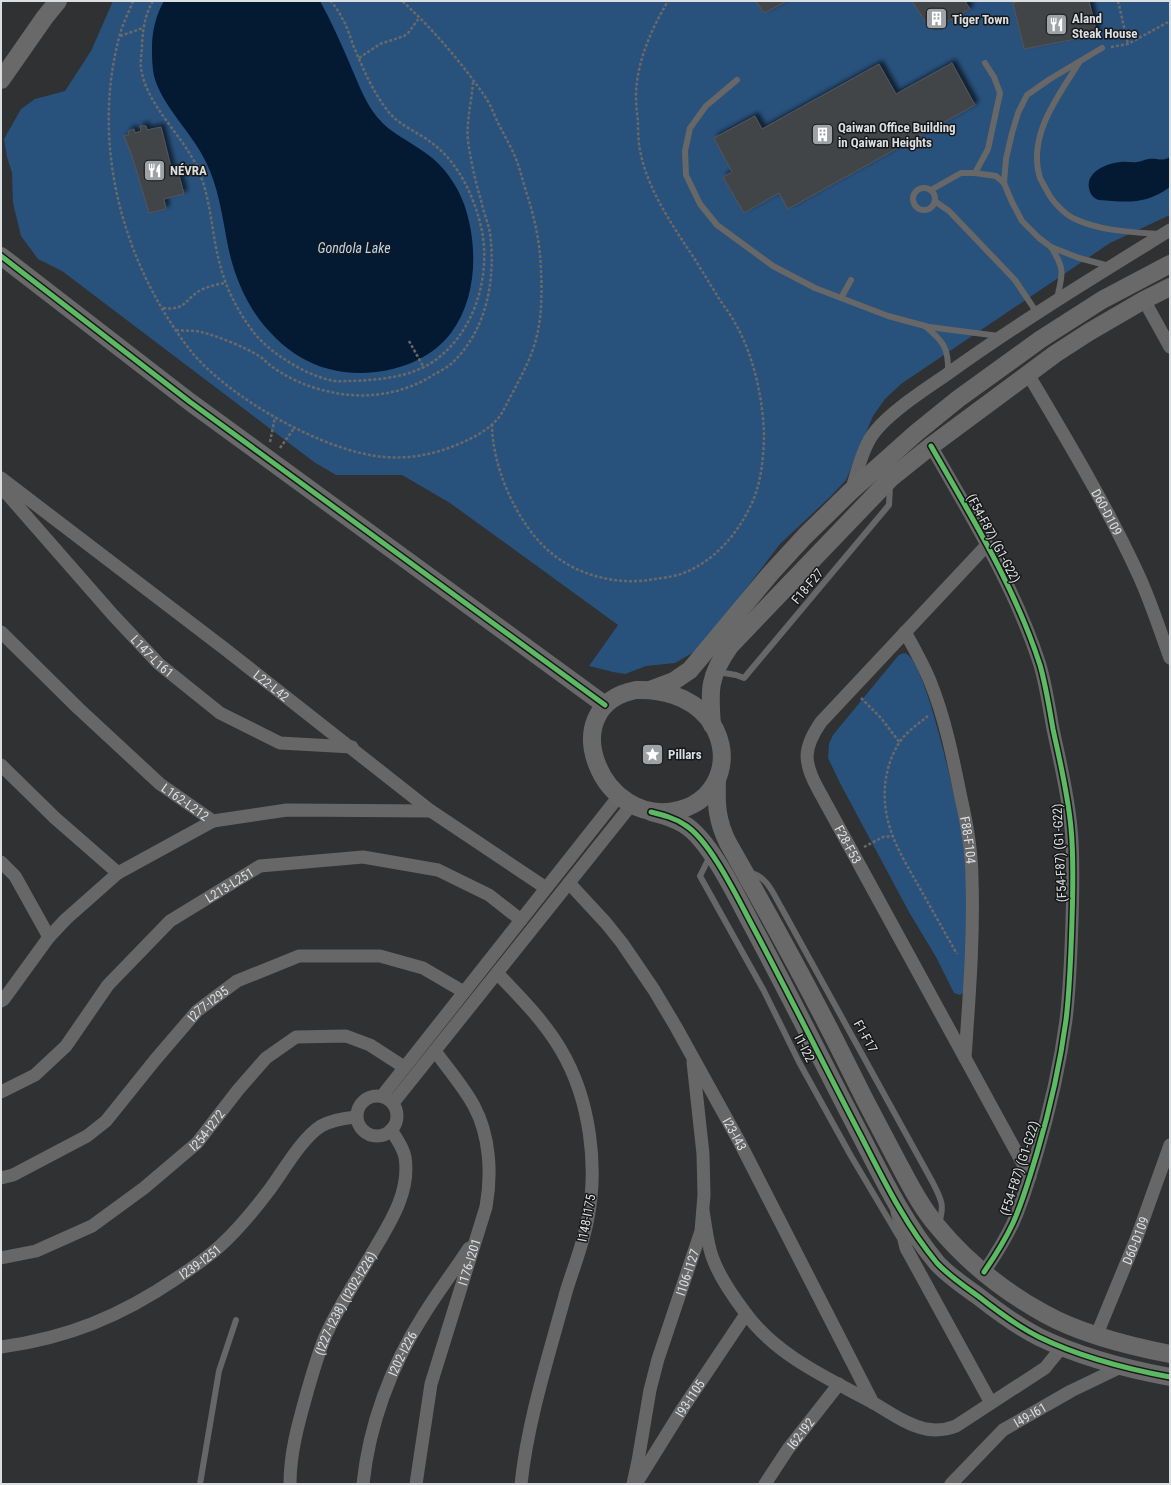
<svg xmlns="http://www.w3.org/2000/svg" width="1171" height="1485" viewBox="0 0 1171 1485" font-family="'Roboto Condensed',sans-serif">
<defs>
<filter id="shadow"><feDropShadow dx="3.5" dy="-3.5" stdDeviation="2" flood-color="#0009"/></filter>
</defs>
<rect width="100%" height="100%" fill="#2f3133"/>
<g fill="#28517c">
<polygon points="113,1 1170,1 1170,215 1110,243 901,384 885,399 873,416 846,480 830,497 780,544 726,615 694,652 675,663 646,666 625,674 613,672 589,666 618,625 450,503 402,475 336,475 314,462 62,271 38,259 21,236 13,203 12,173 7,157 4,139 21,109 35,99 65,91 91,51"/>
<path d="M904,653c23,2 59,179 62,205 2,25 4,54 3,79 0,18 -2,36 -3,54l-6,4 -6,-2 -18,-36 -27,-45 -69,-129 -12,-25 1,-14 4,-9 60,-73 6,-7z"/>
</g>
<g fill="#041932">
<path d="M164,1h156c11,20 20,40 29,61 8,18 15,39 28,55 14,17 33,24 50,37 17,12 30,31 37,50 14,40 14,93 -13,129 -26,35 -81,47 -122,36 -24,-6 -44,-20 -60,-38 -23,-25 -36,-57 -42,-90 -5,-27 -9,-55 -21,-79 -14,-30 -43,-54 -52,-86 -2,-10 -2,-19 -2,-29 0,-16 4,-32 12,-46z"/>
<path d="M1170,157v30c-25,18 -43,15 -71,13 -6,-2 -9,-6 -10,-12 -3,-17 19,-25 32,-26 5,-1 11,1 16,0 4,0 8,-3 12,-3 8,-1 13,3 21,-2z"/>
</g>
<g fill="#434546" stroke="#545557" filter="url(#shadow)">
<polygon points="756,1 787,1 764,13"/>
<polygon points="912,1 965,1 970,9 931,30"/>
<polygon points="1020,1 1089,1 1097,35 1024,49 1013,3"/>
<polygon points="952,63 975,105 788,209 779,193 744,213 723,177 732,172 714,138 755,116 762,129 879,64 896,94"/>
<polygon points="140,126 146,126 147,130 161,127 172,171 177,168 184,194 164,199 166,209 149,213 132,156 124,136 129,135 128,131 134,129 135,133 141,131"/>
</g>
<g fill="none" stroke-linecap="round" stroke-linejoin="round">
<g stroke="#6a696a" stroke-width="2.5" stroke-dasharray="3 2" stroke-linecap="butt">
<path d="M133,1c-4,11 -10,22 -13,33 -30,109 2,228 70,316 37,47 136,103 195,107 27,2 51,-3 76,-14 14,-6 29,-14 39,-27 5,-8 9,-17 14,-26 9,-17 19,-36 23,-55 5,-21 5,-43 4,-65 -1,-29 -7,-55 -16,-82 -3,-10 -5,-19 -9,-29 -4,-10 -10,-21 -16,-32 -5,-10 -9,-22 -16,-32 -23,-33 -52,-67 -82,-94"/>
<path d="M153,1c-8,14 -10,27 -11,43 0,8 -2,17 -1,24 5,37 41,66 56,99 15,32 14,68 24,101 6,23 19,47 34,66 17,20 49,40 75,46 6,2 13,1 20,1 27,-1 57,-3 81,-18 42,-27 60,-84 51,-132 -7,-33 -23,-68 -50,-88 -14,-11 -34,-18 -44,-32 -16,-20 -25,-43 -35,-66 -3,-9 -6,-19 -11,-27 -3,-6 -7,-12 -11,-17"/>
<polyline points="1118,1 1128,44"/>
<polyline points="120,36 143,28"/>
<polyline points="1111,47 1128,44 1170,21"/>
<polyline points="359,58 380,44 404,36 409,32 419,18"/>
<path d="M163,308c24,3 22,-10 38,-18 8,-4 17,-6 25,-7"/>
<path d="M176,330c8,1 17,0 25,2 14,3 46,16 58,24 5,3 8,7 12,10 18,13 39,22 60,26 34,8 73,2 102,-17 6,-3 13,-7 18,-11 36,-33 45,-85 39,-131 -2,-11 -7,-22 -9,-33 -6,-19 -10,-39 -13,-59 -2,-21 4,-39 5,-60"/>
<polyline points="409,341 423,366"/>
<path d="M492,424c0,43 25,100 58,128 28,24 69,34 105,27 7,-1 15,-2 23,-4 31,-10 55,-35 70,-64 12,-22 15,-46 16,-72 0,-36 -10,-84 -29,-116 -4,-8 -10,-15 -15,-23 -11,-17 -21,-35 -32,-51 -21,-32 -44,-67 -49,-105 -1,-8 -1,-16 -1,-23 -1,-8 -2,-16 -2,-24 0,-34 15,-67 32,-96"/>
<polyline points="270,442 275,417"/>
<polyline points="280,448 295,427"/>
<polyline points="861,698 881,718 900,743"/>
<path d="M928,716c-10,8 -22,16 -29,27 -16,26 -18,57 -9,85 6,20 18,39 28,57 13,23 26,46 39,69"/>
<polyline points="864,847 883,837 893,836"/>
</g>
<g stroke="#676767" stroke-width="6">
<polyline points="1102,48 1050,79 1027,95 1018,113 1012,133 1006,159 1004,183 1012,202 1022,221 1039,238 1051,247 1079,258 1109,266"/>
<path d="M1079,63c-21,33 -52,73 -39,115 2,4 5,9 7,13 5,10 18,24 28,28 25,12 56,13 84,15"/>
<polyline points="737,80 706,106 690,128 685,151 686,175 700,204 717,225 773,266 815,288 888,316 929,327 999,336"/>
<polyline points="975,173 988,149 1000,93 994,77 985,63"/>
<circle cx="924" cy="199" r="11"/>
<polyline points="931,190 961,173 975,173 996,176 1004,183"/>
<polyline points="936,202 949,211 1015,280 1037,313"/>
<path d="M1051,247c14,22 12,26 6,51"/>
<polyline points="841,298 851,280"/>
<path d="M925,326c18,15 24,22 23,46"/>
<polyline points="718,672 736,675 744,678 889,505 890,486"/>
<polyline points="710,856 700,876 764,991 799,1062 851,1156 899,1237"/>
<path d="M749,873c17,1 25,22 32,34l152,276c8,16 12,22 6,40"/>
<polyline points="200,1484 219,1371 236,1320"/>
</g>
<g stroke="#676767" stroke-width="13">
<polyline points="1144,300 1170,347"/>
<path id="s1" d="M1028,374c39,66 79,132 111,202 12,26 21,55 31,82"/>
<path d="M931,446c40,70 84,141 109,219 6,21 9,42 13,64 7,33 15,65 18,99 3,30 2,61 1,92 -1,33 -2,67 -6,100 -6,45 -16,89 -29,133 -7,23 -14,48 -24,70 -8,17 -18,33 -29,49"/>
<path id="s2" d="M1,478l224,171 206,162 115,77"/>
<path id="s3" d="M1,487l112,128 46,49 61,49 60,30 72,4"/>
<path d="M851,491c6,-18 10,-38 20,-54 14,-22 53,-47 75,-62 72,-52 148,-98 224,-145"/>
<path id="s4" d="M987,545l-166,177c-18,26 -18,40 -3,67l212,388"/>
<path id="s5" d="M1,632l77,76 82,76 53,37 74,-11 144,1"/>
<path id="s6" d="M905,632c9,16 18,32 25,49 15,37 23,77 31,117 6,26 11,54 11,81 2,60 -3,119 -7,179"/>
<polyline points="1,765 55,818 118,873"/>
<polyline points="1,862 15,876 49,937"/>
<path id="s7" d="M569,883l37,40 16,20 32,47 22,37 63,114 134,262"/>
<path d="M497,973c23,24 47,48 64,77 29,49 38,117 26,173 -5,24 -14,46 -21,69 -17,63 -38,127 -45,192"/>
<polyline points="1,1001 4,999 49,937 66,919 118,873 213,821"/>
<path id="s8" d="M1,1092l34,-17 31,-29 42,-61 62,-64 90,-55 103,-9 75,13 51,25 32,25"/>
<circle cx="377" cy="1116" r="20"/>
<polyline points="382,1096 619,796"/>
<polyline points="393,1103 632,804"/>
<path id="s9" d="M1,1178l12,-3 74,-39 19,-15 49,-61 42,-49 40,-30 62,-25h81l43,12 41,24"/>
<path d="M703,1211c3,16 4,33 10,48 7,19 19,36 31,52 31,44 83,67 128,91 17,10 35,23 54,27 11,2 20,1 30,-3l89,-58 17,-21"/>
<polyline points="897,1212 906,1248 991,1403"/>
<path id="s10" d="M1,1258l35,-7 56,-25 52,-38 53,-45 41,-53 28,-32 30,-21 50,-1 24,9 34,22"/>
<path id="s11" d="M1097,1334l40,-97 33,-92"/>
<path id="s12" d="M1,1347c67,-9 120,-31 176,-69 15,-10 30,-20 43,-32 19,-17 35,-37 50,-57 14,-19 32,-51 51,-63 11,-6 24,-8 35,-9"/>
<path id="s13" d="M637,1482l46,-74 63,-94"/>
<path id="s14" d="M290,1484c0,-33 9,-63 18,-95 5,-17 10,-35 17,-52 12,-28 30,-55 46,-82 17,-29 40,-62 34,-98 -2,-10 -8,-18 -14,-27"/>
<path id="s15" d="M363,1484c6,-59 28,-118 60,-168 14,-23 31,-45 46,-68"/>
<path id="s16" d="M416,1484l15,-100 55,-177c6,-33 4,-71 -12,-101 -11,-20 -26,-37 -39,-55"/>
<path id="s17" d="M633,1484l5,-23 12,-71 8,-31 43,-128 3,-36 -1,-41 -10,-92"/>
<path id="s18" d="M765,1484l23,-35 51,-65"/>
<path id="s19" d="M951,1484l52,-54 68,-39 52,-25"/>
</g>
<g stroke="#6a696a" stroke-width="18">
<polyline points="1,80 45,17 58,1"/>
<polyline points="1,256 190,402 605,705"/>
<path d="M636,690c25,-1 53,6 71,27 28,34 15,82 -28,93 -78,20 -127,-104 -43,-120z"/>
<polyline points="650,690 674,681 690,670 771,573 805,536 851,491 916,433 958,399 1041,339 1102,300 1170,264"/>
<path d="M712,725c-3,-36 -3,-49 18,-79l161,-168 40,-32 124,-92 34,-22 55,-32 26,-13"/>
<path d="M717,781c-1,24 0,40 11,62 37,65 73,130 107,197 19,39 39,78 60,117 13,24 25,49 43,70 29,35 67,65 107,87 36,20 84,32 125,40"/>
<path d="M651,812c12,3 24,6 34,13 25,15 53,74 67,100 38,71 73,142 110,213 22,43 44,88 75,125 12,13 27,23 41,33 19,15 39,30 61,41 39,19 88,32 131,40"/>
</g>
<defs>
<g id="cycleway">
<polyline points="1,256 190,402 605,705"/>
<path d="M931,446c40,70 84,141 109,219 6,21 9,42 13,64 7,33 15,65 18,99 3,30 2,61 1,92 -1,33 -2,67 -6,100 -6,45 -16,89 -29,133 -7,23 -14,48 -24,70 -8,17 -18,33 -29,49"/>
<path d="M651,812c12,3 24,6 34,13 25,15 53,74 67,100 38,71 73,142 110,213 22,43 44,88 75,125 12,13 27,23 41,33 19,15 39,30 61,41 39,19 88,32 131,40"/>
</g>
</defs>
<use href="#cycleway" stroke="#17181a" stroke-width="8"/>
<use href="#cycleway" stroke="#5cba63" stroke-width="5"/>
</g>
<defs>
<symbol id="building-square" viewBox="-11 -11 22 22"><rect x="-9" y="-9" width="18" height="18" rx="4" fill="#9fa2a4" stroke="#17181a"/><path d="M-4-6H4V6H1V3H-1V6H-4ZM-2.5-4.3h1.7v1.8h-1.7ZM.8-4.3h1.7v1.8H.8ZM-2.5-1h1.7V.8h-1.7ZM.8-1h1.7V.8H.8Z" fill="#fff"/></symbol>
<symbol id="restaurant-square" viewBox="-11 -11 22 22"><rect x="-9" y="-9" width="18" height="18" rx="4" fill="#9fa2a4" stroke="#17181a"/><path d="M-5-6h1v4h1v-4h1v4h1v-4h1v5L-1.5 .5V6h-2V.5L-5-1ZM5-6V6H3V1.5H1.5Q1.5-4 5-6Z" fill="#fff"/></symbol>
<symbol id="sight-square" viewBox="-11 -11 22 22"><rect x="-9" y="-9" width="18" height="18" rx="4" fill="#9fa2a4" stroke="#17181a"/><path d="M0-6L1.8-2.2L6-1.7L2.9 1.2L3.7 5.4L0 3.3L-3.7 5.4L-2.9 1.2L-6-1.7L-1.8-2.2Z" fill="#fff"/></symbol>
</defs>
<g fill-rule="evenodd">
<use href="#building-square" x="924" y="6" width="25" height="25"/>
<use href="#restaurant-square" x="1044" y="12" width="25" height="25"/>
<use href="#building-square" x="810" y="122" width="25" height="25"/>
<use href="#restaurant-square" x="142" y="158" width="25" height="25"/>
<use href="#sight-square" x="640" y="742" width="25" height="25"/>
</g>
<g text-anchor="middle" stroke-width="3" stroke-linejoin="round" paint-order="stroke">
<g font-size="13" font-weight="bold" fill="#dcdfe1" stroke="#17181a" text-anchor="start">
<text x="1072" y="23">Aland<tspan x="1072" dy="15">Steak House</tspan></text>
<text x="952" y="24">Tiger Town</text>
<text x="838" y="132">Qaiwan Office Building<tspan x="838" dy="15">in Qaiwan Heights</tspan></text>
<text x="170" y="175">NÉVRA</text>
<text x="668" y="759">Pillars</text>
</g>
<g font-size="13" fill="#dcdfe1" stroke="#17181a">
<text dy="5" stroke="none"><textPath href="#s1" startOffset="159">D60-D109</textPath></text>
<text transform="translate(994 538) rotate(62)" y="5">(F54-F87) (G1-G22)</text>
<text transform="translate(807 586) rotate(-50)" y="5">F18-F27</text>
<text dy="5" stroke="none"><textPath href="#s3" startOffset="227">L147-L161</textPath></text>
<text dy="5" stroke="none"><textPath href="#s2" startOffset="341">L22-L42</textPath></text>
<text dy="5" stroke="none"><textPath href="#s5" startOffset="251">L162-L212</textPath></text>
<text dy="5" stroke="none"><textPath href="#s6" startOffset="219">F88-F104</textPath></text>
<text dy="5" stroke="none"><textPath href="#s4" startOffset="378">F28-F53</textPath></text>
<text transform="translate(1059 853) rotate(-93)" y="5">(F54-F87) (G1-G22)</text>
<text dy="5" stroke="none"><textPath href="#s8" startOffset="313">L213-L251</textPath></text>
<text dy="5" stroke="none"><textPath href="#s9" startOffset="276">I277-I295</textPath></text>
<text transform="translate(866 1036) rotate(61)" y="5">F1-F17</text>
<text transform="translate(805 1048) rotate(63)" y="5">I1-I22</text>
<text dy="5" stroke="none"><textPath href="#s10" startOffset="247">I254-I272</textPath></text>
<text dy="5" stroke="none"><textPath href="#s7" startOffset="302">I23-I43</textPath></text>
<text transform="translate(1019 1168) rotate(-72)" y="5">(F54-F87) (G1-G22)</text>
<text transform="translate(586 1218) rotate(-79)" y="5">I148-I175</text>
<text dy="5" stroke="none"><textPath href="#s11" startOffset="101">D60-D109</textPath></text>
<text dy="5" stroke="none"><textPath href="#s12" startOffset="219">I239-I251</textPath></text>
<text dy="5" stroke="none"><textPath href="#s16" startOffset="229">I176-I201</textPath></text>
<text dy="5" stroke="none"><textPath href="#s17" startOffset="219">I106-I127</textPath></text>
<text dy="5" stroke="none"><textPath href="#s14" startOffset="191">(I227-I238) (I202-I226)</textPath></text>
<text dy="5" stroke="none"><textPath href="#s15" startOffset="137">I202-I226</textPath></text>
<text dy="5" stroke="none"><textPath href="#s13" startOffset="99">I93-I105</textPath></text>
<text dy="5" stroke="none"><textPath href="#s19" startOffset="106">I49-I61</textPath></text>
<text dy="5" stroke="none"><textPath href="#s18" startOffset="62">I62-I92</textPath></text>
</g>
<g font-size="14" font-style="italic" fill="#b8d5f4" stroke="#17181a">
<text x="354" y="253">Gondola Lake</text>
</g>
</g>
<rect width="1171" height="1485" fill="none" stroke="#dcdfe1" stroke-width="4"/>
</svg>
